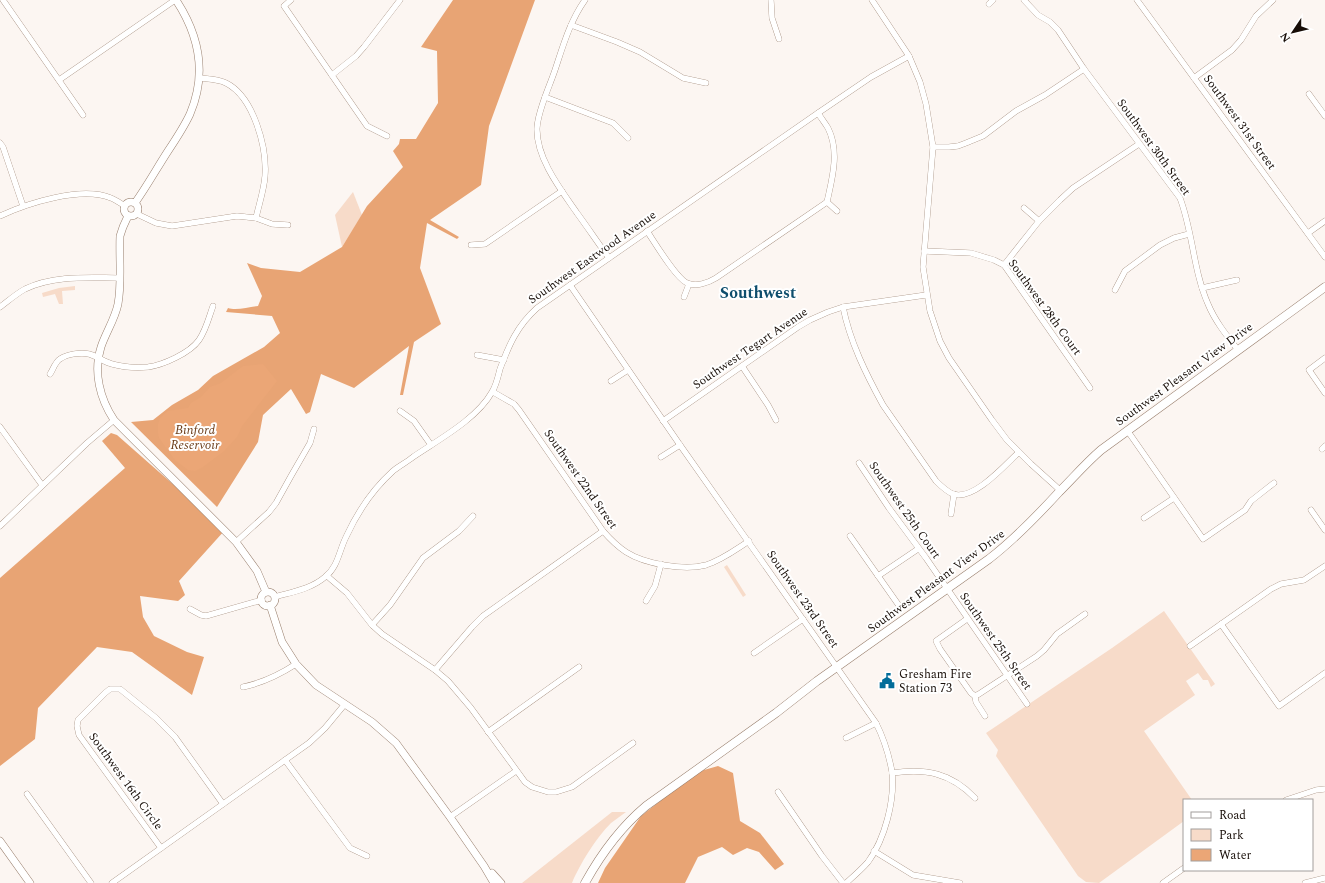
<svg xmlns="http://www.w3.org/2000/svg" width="1325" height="883" viewBox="0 0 1325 883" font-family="Spectral,serif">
<rect width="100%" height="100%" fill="#fcf6f2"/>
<g fill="#f7dbc9">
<polygon points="353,192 362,215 342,247 335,215"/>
<polygon points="75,286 75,290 62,291 63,304 59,304 55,294 43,297 42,293 59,288"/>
<polygon points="727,565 746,595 743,597 724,567"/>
<polygon points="1164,611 1215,684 1211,687 1208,680 1203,680 1198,673 1186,681 1195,695 1144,731 1192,800 1184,800 1184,821 1099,883 1086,882 1078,876 996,756 998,750 986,733 1112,648"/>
<path d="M612,812h14c-5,4 -10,7 -15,11 -15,15 -31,41 -39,60h-50z"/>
</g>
<g fill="#e8a474">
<path d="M453,0h82l-46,126 -8,59 -51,35 29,17 -2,2 -30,-16 -7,45 21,56 -27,18 -11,53h-3l9,-49 -55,42 -33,-14 -11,38 -4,2 -15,-25 -28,26 -5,27 -41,65 -86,-85 22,-2 19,-15 26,-15 15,-14 51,-29 16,-14 -8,-17 -46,-4 2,-4c8,3 21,-1 30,-2l4,-10 -15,-33 14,5 39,4 42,-25 25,-41 36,-39 -10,-16 6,-7 1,-5h16l22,-36 -1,-52 -16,-4z"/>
<polygon points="111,433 117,435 225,530 179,581 185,595 178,601 140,596 143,617 154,636 187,652 204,657 192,695 132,652 97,647 38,708 35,739 0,766 0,578 125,468 102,441"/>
<polygon points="718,766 733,773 740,821 760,833 784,864 775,870 759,852 747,848 733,855 722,847 698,857 685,883 598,883 605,868 641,816 697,772"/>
</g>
<polygon fill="#eba676" points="263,364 277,381 242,426 237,437 224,451 203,467 195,471 188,470 175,460 159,438 158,433 158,424 160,418 168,411 188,408 191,403 201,397 210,387 221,383 243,366"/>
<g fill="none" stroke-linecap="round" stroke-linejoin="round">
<defs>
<g id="minor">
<polyline points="3,0 83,115"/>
<polyline points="291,0 284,6 367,126 387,136"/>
<path d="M585,0c-15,21 -22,46 -30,70 -6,18 -17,40 -18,58 -1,30 24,62 40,85 11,15 21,30 32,45"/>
<polyline points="771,0 772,18 779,39"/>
<polyline points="872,0 909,56 920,82 926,104 933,147 923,267 930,311 940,341 949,358 992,420 1007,440 1031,464 1061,491"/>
<path d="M1024,0l14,15 12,7 8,8 26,39 96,129c13,34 13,72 28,106 7,17 19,32 30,46"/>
<polyline points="1137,0 1325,257"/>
<polyline points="989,4 993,0"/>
<polyline points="571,25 617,42 640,52 683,78 706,83"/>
<polyline points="332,75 356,56 364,47 400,0"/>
<path d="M199,78c9,1 19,1 27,5 28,14 41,65 39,93 -1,14 -6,28 -9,42"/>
<polyline points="1194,78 1232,50 1241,40 1256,16 1273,0"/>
<polyline points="59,80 175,0"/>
<polyline points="1309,94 1325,116"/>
<polyline points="545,97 613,123 628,138"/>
<polyline points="0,143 3,147 23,206"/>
<polyline points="933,147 949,147 958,146 966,143 983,136 1016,111 1045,95 1084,69"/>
<polyline points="827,202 837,211"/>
<polyline points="1024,208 1039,221"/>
<polyline points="137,214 156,223 172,226 237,216 256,218 272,224 288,225"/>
<path d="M0,216c28,-13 81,-30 111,-18 5,2 9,5 14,8"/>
<path d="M647,231c8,12 29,47 40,52 9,4 21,0 29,-5l111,-76c5,-23 13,-50 1,-74 -3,-5 -7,-10 -10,-15"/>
<polyline points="1308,233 1325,221"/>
<polyline points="471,245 485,244 562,191"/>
<polyline points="924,251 971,253 994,260 1004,265 1090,388"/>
<polyline points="1004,265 1039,221 1060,200 1073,188 1139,144"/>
<path d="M570,285l110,160 196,278c8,16 13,32 16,49 3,28 -7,67 -24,90 -7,8 -14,14 -22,21"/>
<polyline points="1202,288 1237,280"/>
<polyline points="1115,290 1125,271 1160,245 1174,238 1189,234"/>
<polyline points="684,297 689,284"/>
<path d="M0,307c8,-6 16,-13 25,-18 30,-14 63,-11 94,-11"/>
<path d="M843,307c7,35 23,67 40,98l53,76c5,5 10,10 17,13 21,7 52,-29 66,-42"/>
<polyline points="477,355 504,360"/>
<polyline points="1325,358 1309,370 1325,393"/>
<polyline points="742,366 768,405 776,420"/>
<path d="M50,374c3,-4 5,-12 10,-15 7,-5 21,-7 29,-5 8,2 15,8 23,10 11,3 25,4 36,3 15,-2 42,-14 51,-27 7,-10 10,-23 14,-34"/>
<polyline points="611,381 628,370"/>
<path d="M493,392l21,12 5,6 84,121c7,8 14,15 23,21 19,12 58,19 80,13 16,-5 29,-15 43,-24"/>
<polyline points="400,411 414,421 431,445"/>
<polyline points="663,421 798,327 810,320 828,312 843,307 926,295"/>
<polyline points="0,427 42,485"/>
<polyline points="1127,430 1203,539 1245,510 1251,501 1274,483"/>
<polyline points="1322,449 1325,446"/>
<polyline points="661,457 680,445"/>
<polyline points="859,463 889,508 926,558 1027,704"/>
<polyline points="1311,510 1325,530"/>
<polyline points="951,514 954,494"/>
<polyline points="1144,518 1174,498"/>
<polyline points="0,526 87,443 114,420"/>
<polyline points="850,536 900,607"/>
<polyline points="236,542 269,512 276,503 291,476 310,443 314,429"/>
<polyline points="327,576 347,593 372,625 382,634 435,670 448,681 471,708 525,782 532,787 548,792 556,792 572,787 633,743"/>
<polyline points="878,576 918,549"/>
<path d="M275,597c17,-5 36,-8 50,-20 13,-10 14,-26 21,-40 11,-24 27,-48 47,-66 6,-5 14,-9 20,-14 25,-17 64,-38 79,-65 4,-6 6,-15 8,-23 9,-24 17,-43 37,-61l281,-195 53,-36 38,-21"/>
<polyline points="646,601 655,586 661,564"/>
<polyline points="190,609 201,615 206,616 262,600"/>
<polyline points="967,619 936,641 940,649 971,693 975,696 976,702 985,716"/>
<polyline points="1221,624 1279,706 1325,673"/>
<polyline points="372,625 390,605 423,558 459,531 473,516"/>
<polyline points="1190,646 1271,589 1281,584 1304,580 1325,566"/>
<polyline points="754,653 803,619"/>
<polyline points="435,670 472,627 483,616 603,531"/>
<path d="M243,687c19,-4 36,-12 53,-23"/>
<polyline points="975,696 979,694 1037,656 1044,650 1057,634 1085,614"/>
<polyline points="488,732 579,667"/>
<polyline points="846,738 876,723"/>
<polyline points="285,760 350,848 367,856"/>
<path d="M892,773c34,-5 59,0 83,25"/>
<polyline points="778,792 822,856 843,883"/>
<polyline points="27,794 91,883"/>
<polyline points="1286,800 1316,790 1325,789"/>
<polyline points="450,817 516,771"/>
<polyline points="161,848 79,735 77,726 78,720 105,693 110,689 120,689 156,718 175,737 223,804"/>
<polyline points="874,851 913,875 960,883"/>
<polyline points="112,883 309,743 325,728 345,704"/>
<polyline points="1163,883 1184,868"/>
<polyline points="1305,883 1325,878"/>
</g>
<g id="tertiary">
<circle cx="131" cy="209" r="7"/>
<path d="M135,203c12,-17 22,-35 33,-52 8,-12 16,-24 22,-37 17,-40 9,-79 -14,-114"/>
<path d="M128,216l-5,11 -3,9c-1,23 2,46 -2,68 -3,15 -12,28 -17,43 -8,25 -1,52 13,73l122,122 21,29 9,21"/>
<circle cx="268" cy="599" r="7"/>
<polyline points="270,605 282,642 296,664 316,685 372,722 396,743 450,817 484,866 494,883"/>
<polyline points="0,841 30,883"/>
<polyline points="492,873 501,883"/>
</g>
<path id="secondary" d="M585,883c16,-29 36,-56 61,-77l130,-93 41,-32 172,-122c26,-20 48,-43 70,-67 14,-14 27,-29 42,-42l224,-163"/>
</defs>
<use href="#minor" stroke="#987e6c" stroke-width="6"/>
<use href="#tertiary" stroke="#987e6c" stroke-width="8"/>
<use href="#secondary" stroke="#987e6c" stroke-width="9"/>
<use href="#minor" stroke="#fff" stroke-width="5.5"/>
<use href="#tertiary" stroke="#fff" stroke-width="7"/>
<use href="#secondary" stroke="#fff" stroke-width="8"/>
</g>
<defs>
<symbol id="civic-bare" viewBox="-9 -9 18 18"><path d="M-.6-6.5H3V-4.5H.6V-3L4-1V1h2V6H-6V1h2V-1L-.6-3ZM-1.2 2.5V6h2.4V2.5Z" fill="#026d9a" stroke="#fff" stroke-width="2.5" paint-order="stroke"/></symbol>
</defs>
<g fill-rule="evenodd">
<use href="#civic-bare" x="876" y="670" width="22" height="22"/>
</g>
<g text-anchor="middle" stroke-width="4" stroke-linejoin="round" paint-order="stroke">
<g font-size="12" fill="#170d07" stroke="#fff">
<text transform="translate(1240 122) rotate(54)" y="4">Southwest 31st Street</text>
<text transform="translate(1154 147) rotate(54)" y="4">Southwest 30th Street</text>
<text transform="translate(592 257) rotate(-35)" y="4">Southwest Eastwood Avenue</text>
<text transform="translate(1045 307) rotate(54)" y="4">Southwest 28th Court</text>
<text transform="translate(750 348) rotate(-34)" y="4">Southwest Tegart Avenue</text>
<text transform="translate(1184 374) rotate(-36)" y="4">Southwest Pleasant View Drive</text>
<text transform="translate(581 479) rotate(55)" y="4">Southwest 22nd Street</text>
<text transform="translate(905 510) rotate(55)" y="4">Southwest 25th Court</text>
<text transform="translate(936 581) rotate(-36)" y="4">Southwest Pleasant View Drive</text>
<text transform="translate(803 599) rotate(55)" y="4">Southwest 23rd Street</text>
<text transform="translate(996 641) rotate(55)" y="4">Southwest 25th Street</text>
<text transform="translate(126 781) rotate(54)" y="4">Southwest 16th Circle</text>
</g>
<g font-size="12" fill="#170d07" stroke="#fff" text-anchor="start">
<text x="899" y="678">Gresham Fire<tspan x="899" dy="14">Station 73</tspan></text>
</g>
<g font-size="13" font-style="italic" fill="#6e411e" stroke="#fff">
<text x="195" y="434">Binford<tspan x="195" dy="15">Reservoir</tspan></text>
</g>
<g font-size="16" font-weight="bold" fill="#0e4e6d" stroke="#fff">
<text x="758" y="298">Southwest</text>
</g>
</g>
<rect x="1183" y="799" width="130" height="72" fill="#ffffff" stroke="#a29e9c"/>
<rect x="1191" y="812" width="20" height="6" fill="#ffffff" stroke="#a29e9c"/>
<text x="1219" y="819" font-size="12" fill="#170d07">Road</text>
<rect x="1191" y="829" width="20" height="12" fill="#f7dbc9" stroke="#a29e9c"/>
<text x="1219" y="839" font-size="12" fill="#170d07">Park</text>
<rect x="1191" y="849" width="20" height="12" fill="#eba676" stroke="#a29e9c"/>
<text x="1219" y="859" font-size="12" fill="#170d07">Water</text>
<g transform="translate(1293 32) rotate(235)" stroke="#ffffff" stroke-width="3" paint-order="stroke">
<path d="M0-3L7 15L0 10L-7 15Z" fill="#170d07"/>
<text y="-6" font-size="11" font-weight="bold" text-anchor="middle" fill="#170d07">N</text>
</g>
</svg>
